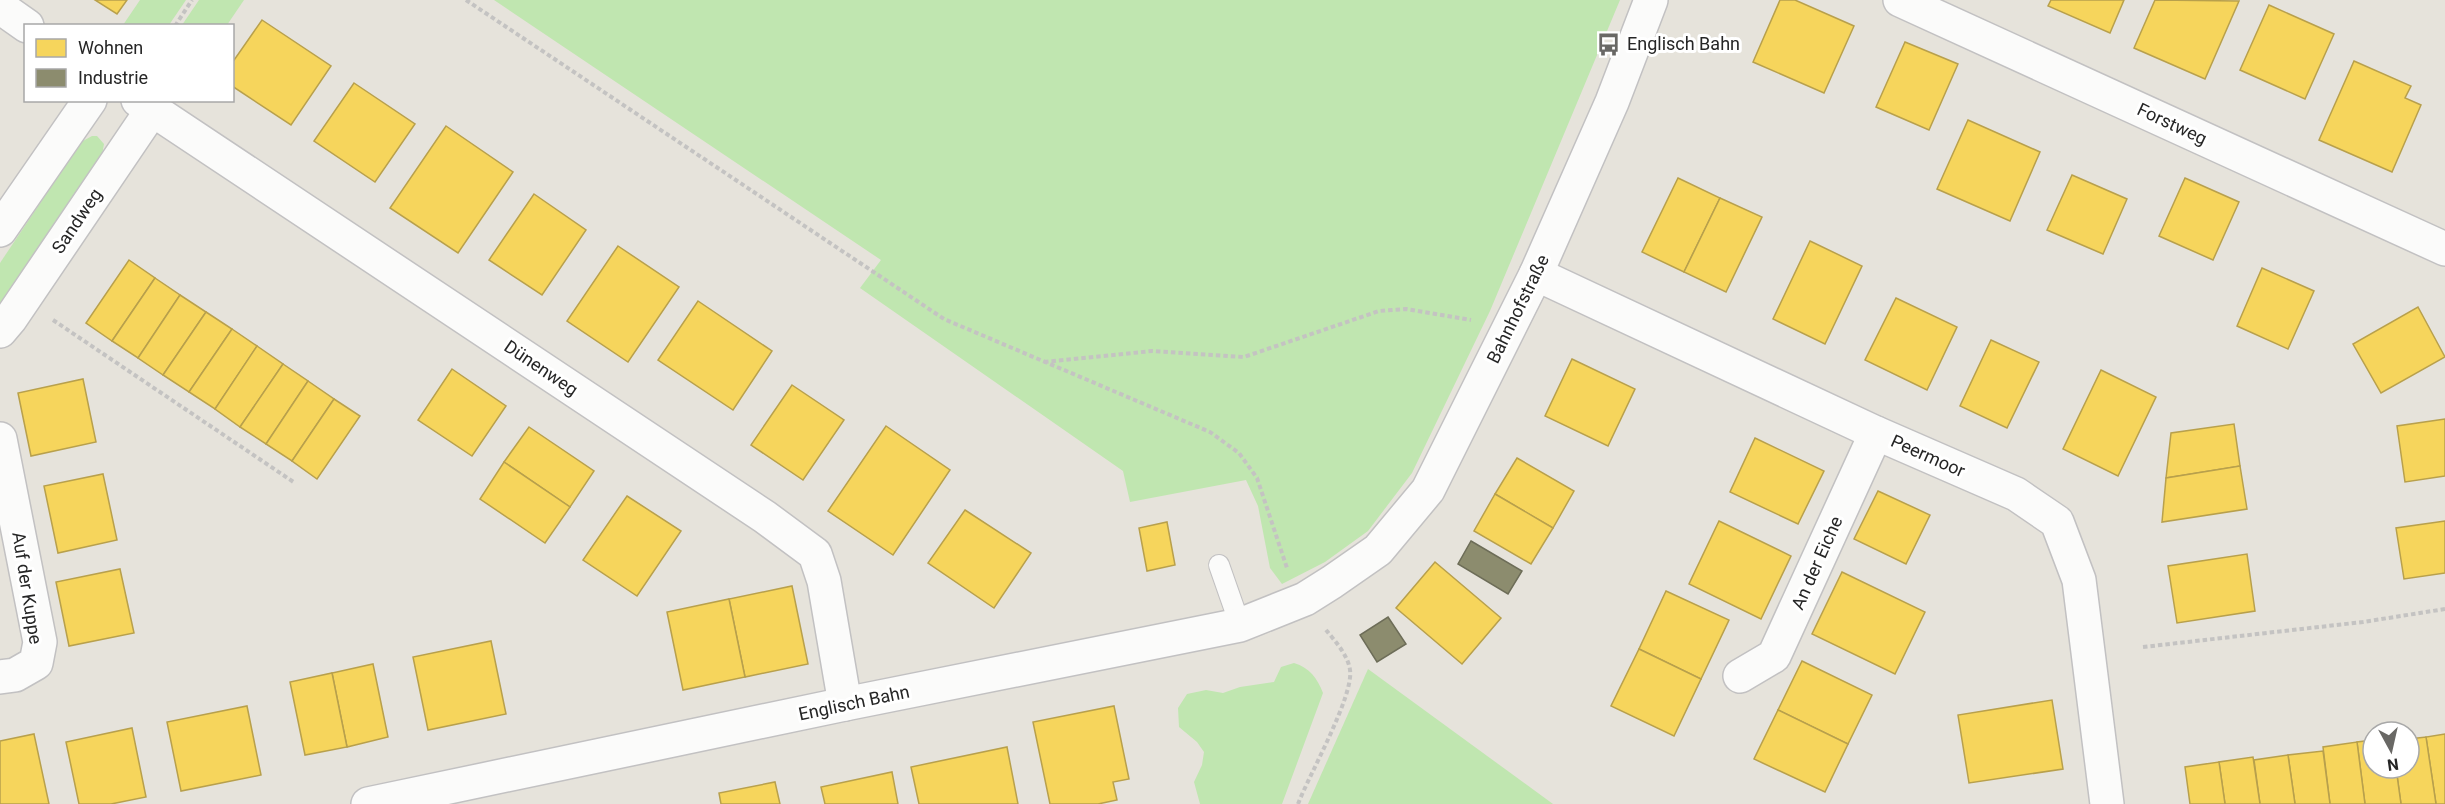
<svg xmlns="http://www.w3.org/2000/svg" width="2445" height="804" viewBox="0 0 2445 804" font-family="Roboto,sans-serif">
<rect width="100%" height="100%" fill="#e6e3db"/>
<g fill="#c0e6b0">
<polygon points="140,0 186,0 169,25 123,25"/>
<polygon points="199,0 244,0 227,25 182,25"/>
<polygon points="494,0 1620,0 1490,311 1412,473 1368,531 1325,562 1282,584 1270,568 1258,506 1246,480 1130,502 1123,471 860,288 881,260"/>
<polygon points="92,136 97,136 104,144 102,155 0,311 0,263 81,142"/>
<path d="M1294,663c16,5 23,15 29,30l-41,111h-82l-6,-22 8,-17 2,-13 -7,-10 -18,-15 -1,-19 9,-14 19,-4 17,3 17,-6 34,-5 7,-15z"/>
<polygon points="1368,669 1553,804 1308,804"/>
</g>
<g fill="#f6d55c" stroke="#b8a04c" stroke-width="1.5">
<polygon points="95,0 127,0 117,14"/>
<polygon points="1780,0 1795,0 1854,26 1824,93 1753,62"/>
<polygon points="2051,0 2124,0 2110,33 2048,6"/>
<polygon points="2155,0 2239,1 2205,79 2134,48"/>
<polygon points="2269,5 2334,34 2305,99 2240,70"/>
<polygon points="262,20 331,66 291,125 232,86 232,63"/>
<polygon points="1905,42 1958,64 1929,130 1876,107"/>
<polygon points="2354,61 2411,86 2405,98 2421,105 2392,172 2319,140"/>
<polygon points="354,83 415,124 375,182 314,141"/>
<polygon points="1968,120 2040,152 2010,221 1937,189"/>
<polygon points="446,126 513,172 458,253 390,208"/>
<polygon points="2072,175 2127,199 2103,254 2047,230"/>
<polygon points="1678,178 1720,198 1684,272 1642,252"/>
<polygon points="2185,178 2239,202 2213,260 2159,236"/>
<polygon points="534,194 586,230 542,295 489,260"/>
<polygon points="1720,198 1762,217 1726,292 1684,272"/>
<polygon points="1810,241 1862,266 1825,344 1773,319"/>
<polygon points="618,246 679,287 628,362 567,321"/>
<polygon points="129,260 155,278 112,341 86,323"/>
<polygon points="2262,268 2314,291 2288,349 2237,326"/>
<polygon points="155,278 180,295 138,358 112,341"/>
<polygon points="180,295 206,312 163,375 138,358"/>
<polygon points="1896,298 1957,327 1927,390 1865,360"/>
<polygon points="698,301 772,351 733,410 658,360"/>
<polygon points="2418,307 2445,357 2381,393 2353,344"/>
<polygon points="206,312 232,329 189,392 163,375"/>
<polygon points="232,329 257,346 215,409 189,392"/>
<polygon points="1991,340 2039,362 2007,428 1960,406"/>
<polygon points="257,346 283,364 240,427 215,409"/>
<polygon points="1572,359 1635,389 1608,446 1545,416"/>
<polygon points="283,364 308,381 266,444 240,427"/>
<polygon points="452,369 506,406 472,456 418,420"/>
<polygon points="2101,370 2156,397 2118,476 2063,449"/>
<polygon points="83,379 96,442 31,456 18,393"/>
<polygon points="308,381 334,399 292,461 266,444"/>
<polygon points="792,385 844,420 803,480 751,445"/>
<polygon points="334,399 360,416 317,479 292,461"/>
<polygon points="2445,419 2445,476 2405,482 2397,426"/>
<polygon points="2234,424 2240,466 2166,478 2171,433"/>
<polygon points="886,426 950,470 893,555 828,511"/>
<polygon points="529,427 594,471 570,507 504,462"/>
<polygon points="1755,438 1824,471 1798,524 1730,492"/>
<polygon points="1517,458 1574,491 1553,528 1495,494"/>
<polygon points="504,462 570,507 545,543 480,499"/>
<polygon points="2240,466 2247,509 2162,522 2166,478"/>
<polygon points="103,474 117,540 58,553 44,486"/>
<polygon points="1878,491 1930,515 1906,564 1854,539"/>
<polygon points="1495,494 1553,528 1531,564 1474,531"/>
<polygon points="627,496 681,531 637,596 583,560"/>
<polygon points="965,510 1031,553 994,608 928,563"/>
<polygon points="1719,521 1791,556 1761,619 1689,584"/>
<polygon points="2445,521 2445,573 2404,579 2396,528"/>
<polygon points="1167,522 1175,565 1147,571 1139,528"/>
<polygon points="2247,554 2255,611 2177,623 2168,566"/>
<polygon points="1435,562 1501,618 1462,664 1396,608"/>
<polygon points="120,569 134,633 69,646 56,582"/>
<polygon points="1842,572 1925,612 1895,674 1812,634"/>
<polygon points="792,586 808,664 745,677 729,599"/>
<polygon points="1666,591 1729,620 1701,679 1639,649"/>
<polygon points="729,599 745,677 683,690 667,612"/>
<polygon points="491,641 506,714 428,730 413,657"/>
<polygon points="1639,649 1701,679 1674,736 1611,706"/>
<polygon points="1802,661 1872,695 1848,744 1778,710"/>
<polygon points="373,664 388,737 347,747 332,673"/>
<polygon points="332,673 347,747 305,755 290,682"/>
<polygon points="2052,700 2063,769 1969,783 1958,715"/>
<polygon points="247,706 261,775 181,791 167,722"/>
<polygon points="1114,706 1129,779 1113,782 1117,800 1098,804 1050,804 1033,722"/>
<polygon points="1778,710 1848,744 1825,792 1754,759"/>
<polygon points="132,728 146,797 111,804 79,804 66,742"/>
<polygon points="34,734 49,804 0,804 0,741"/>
<polygon points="2445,734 2445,804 2436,804 2426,737"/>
<polygon points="2426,737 2436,804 2401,804 2396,768 2409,768 2409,739"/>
<polygon points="2373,740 2373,768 2396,768 2401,804 2365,804 2357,742"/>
<polygon points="2357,742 2365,804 2330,804 2323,747"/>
<polygon points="1007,747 1018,804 919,804 911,767"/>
<polygon points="2323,751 2330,804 2295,804 2288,755"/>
<polygon points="2288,755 2295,804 2260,804 2254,760"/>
<polygon points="2253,757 2260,804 2225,804 2219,762"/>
<polygon points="2219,762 2225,804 2190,804 2185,767"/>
<polygon points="892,772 898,804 825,804 821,787"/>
<polygon points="775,782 780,804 721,804 719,793"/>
</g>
<g fill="#8c8c6e" stroke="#6d6d58" stroke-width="1.5">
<polygon points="1471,541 1522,571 1508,594 1458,564"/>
<polygon points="1388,617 1406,644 1377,662 1360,635"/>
</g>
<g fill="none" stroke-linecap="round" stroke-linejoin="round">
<defs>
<polyline id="lane" points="1219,565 1240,625"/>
<g id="street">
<polyline points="1900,0 2445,249"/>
<polyline points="0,7 27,26"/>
<polyline points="138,100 765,517 815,554 824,581 845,704"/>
<polyline points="0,230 90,100"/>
<polyline points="1536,274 1876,433 2016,494 2057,522 2079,580 2107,804"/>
<polyline points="0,331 11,318 152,110"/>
<polyline points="0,439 40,642 36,663 15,675 0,677"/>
<polyline points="1740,676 1774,656 1876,433"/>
<polyline points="368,804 845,704 1240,625 1305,599 1332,582 1378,550 1428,490 1536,274 1612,102 1651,0"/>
</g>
</defs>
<use href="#lane" stroke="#c2c1c2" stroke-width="22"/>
<use href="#street" stroke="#c2c1c2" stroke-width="36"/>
<g stroke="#c4c3c2" stroke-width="4" stroke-dasharray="4.5 3" stroke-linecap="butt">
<polyline points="466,0 944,319 1210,432 1239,453 1257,478 1287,568"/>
<polyline points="175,26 192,0"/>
<polyline points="53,320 295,483"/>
<polyline points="1044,362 1152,351 1244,357 1379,311 1406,309 1471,320"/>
<polyline points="2143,647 2363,622 2445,609"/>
<path d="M1298,804c11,-29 56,-108 52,-134 -2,-15 -15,-29 -24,-40"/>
</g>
<use href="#lane" stroke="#fbfbfa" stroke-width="20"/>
<use href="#street" stroke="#fbfbfa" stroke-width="33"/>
</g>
<defs>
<symbol id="bus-bare" viewBox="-9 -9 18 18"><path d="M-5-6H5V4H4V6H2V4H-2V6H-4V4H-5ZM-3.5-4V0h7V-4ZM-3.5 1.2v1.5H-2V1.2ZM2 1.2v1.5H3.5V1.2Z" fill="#696865" stroke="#fff" stroke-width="2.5" paint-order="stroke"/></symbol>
</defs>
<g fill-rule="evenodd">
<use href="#bus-bare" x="1592" y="28" width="33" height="33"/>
</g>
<g text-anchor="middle" stroke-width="6" stroke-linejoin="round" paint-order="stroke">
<g font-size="18" fill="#262626" stroke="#fff" text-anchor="start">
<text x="1627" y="50">Englisch Bahn</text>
</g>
<g font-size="18" fill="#262626" stroke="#fff">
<text transform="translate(2172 124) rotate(25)" y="6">Forstweg</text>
<text transform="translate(77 221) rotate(-56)" y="6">Sandweg</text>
<text transform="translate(1518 309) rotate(-64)" y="6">Bahnhofstraße</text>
<text transform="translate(541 368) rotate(34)" y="6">Dünenweg</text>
<text transform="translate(1928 456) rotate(24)" y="6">Peermoor</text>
<text transform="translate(1817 563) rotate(-66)" y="6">An der Eiche</text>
<text transform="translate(27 588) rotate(81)" y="6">Auf der Kuppe</text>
<text transform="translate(854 703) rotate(-12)" y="6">Englisch Bahn</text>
</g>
</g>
<rect x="24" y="24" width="210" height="78" fill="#ffffff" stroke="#a8a8a8" stroke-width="1.5"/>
<rect x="36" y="39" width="30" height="18" fill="#f6d55c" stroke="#a8a8a8" stroke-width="1.5"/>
<text x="78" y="54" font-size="18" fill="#262626">Wohnen</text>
<rect x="36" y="69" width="30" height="18" fill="#8c8c6e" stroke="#a8a8a8" stroke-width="1.5"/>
<text x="78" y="84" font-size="18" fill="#262626">Industrie</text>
<g transform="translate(2391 750) rotate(172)"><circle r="28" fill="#ffffff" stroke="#a8a8a8" stroke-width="1.5"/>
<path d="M0-4.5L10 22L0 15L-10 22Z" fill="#696865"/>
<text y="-9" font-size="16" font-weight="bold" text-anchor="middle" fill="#262626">N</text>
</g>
</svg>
